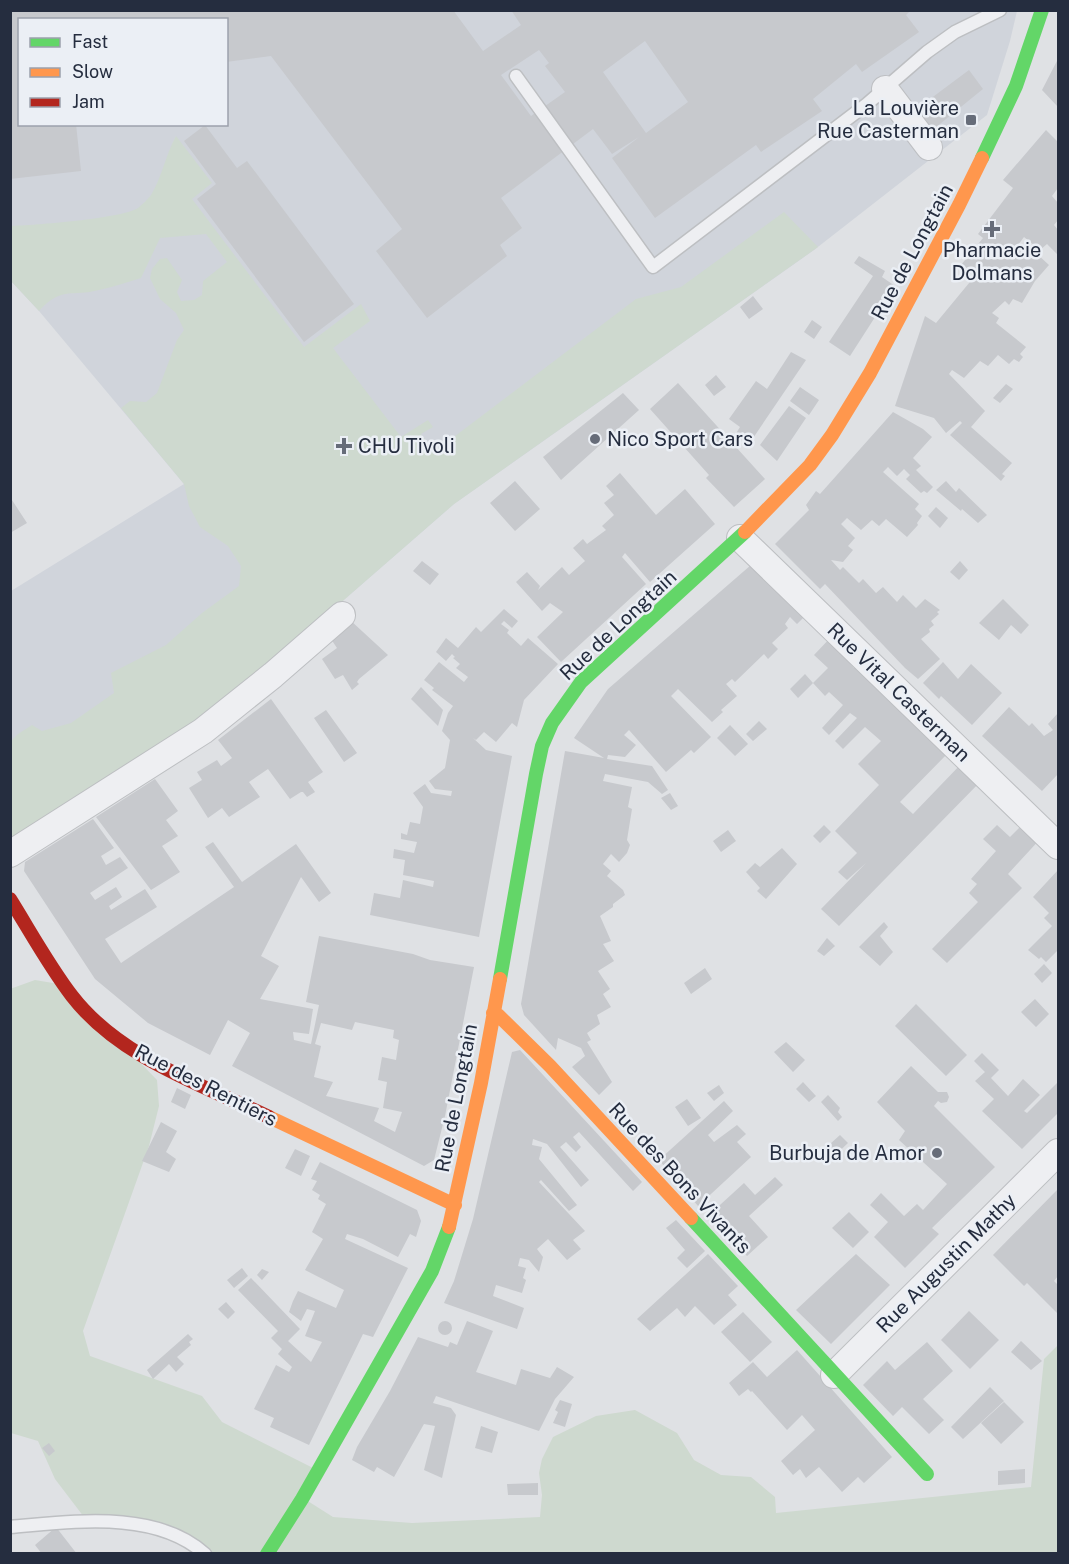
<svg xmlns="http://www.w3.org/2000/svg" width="1069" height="1564" viewBox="0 0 1069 1564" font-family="'Public Sans',sans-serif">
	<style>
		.built { fill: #d0d4db; fill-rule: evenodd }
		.green { fill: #ced9cf }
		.building { fill: #c7c9cd; fill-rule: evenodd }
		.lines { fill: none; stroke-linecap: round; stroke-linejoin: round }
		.lane-casing { stroke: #bdbfc2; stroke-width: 15 }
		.street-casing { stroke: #bdbfc2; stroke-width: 28 }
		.lane { stroke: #eeeff2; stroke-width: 12 }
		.street { stroke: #eeeff2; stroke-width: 26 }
		.fast { stroke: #63d668; stroke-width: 14 }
		.slow { stroke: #ff974d; stroke-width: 14 }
		.jam { stroke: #b3261e; stroke-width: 14 }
		.poi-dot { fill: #666c79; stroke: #ebeff5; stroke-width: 2 }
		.labels { text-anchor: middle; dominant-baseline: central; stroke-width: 5; stroke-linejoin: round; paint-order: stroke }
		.poi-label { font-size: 20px; fill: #252d3f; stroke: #ebeff5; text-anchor: end }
		.street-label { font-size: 20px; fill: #252d3f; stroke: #ebeff5 }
	</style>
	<rect width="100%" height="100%" fill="#dfe1e4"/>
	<!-- built -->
	<path class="built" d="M10,11H1017L1010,41L987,115L814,250L454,504L229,700L10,844L11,591L184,484L39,311L11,281ZM20,20H226V124H20Z"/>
	<!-- green -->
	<path class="green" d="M176,136L212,183L192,199L304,347L361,304L370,321L333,348L401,437L428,420L433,427L421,434L434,452L636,299L681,287L784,212L818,247L454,504L229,700L10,844L11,741L18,734L32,725L42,731L71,723L114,693L111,673L166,645L202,613L239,586L241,566L228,546L200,527L189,506L184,484L121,408L130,401L146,402L157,393L177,340L184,330L176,313L160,299L150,278L152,269L160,259L167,258L182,280L177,292L181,301L194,300L202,295L203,281L227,262L206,234L160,238L141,278C127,282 113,287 99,290C72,297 61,286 39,311L11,281L10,226C35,225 120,219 138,208C142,205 148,199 151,195C162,177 166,154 176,136Z
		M35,980L65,985L157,1080L159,1106L149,1146L83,1331L90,1356L202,1396L222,1422L317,1470L303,1498L333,1517L412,1523L540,1517L542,1495L539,1473L542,1459L553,1437L596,1416L635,1410L677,1433L694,1460L721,1475L751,1477L775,1497L776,1513L1031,1487L1044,1359L1058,1345V1553L205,1554L172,1534L87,1521L55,1479L38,1441L11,1433L10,989Z"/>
	<!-- building -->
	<path class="building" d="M10,10H453L483,51L521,25L511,10H817L818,12L911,10L906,15L919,32L862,72L856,64L813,99L822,111L761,152L756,145L655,218L612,158L639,137L612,154L593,129L501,198L522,228L500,245L507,256L427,318L376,251L402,229L271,56L226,62V20H20V124H76L81,171L10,179ZM645,41L688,102L646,133L603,72ZM539,50L549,63L545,66L565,92L531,116L501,75Z
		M1058,59V107L1042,90Z
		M969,70L983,89L930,132L914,111Z
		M205,125L237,168L247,161L354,304L304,342L197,199L216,184L184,141Z
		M1046,130L1058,142V188L1052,196L1058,203V220L1054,225L1058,230V255L1047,244L1040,250L1024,237L1018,245L1035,257L1037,254L1049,265L1035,281L1022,303L1013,299L1009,305L1005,301L992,313L999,318L996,323L1026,347L1020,354L1023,357L1019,362L1014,359L1009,364L998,355L988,366L980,361L964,378L952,370L949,374L985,411L971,427L1012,463L1002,474L1005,476L1001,481L950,435L962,423L960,421L946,433L934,418L895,406L925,316L936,323L974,277L961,265L983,238L978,234L1013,188L1003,180Z
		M859,256L885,271L882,277L895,286L850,356L829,342L873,276L854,263Z
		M753,296L763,309L749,319L740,307Z
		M812,320L822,327L814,339L804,332Z
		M791,352L806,360L749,444L735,435L740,427L729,419L756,381L767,389Z
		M716,375L726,387L714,396L705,385Z
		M678,383L765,479L734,507L706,478L709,475L650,409Z
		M1006,384L1013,389L1000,403L993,398Z
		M800,387L819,400L809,415L790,401Z
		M623,393L639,410L561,480L543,457Z
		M789,406L806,418L777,461L760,445Z
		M893,412L923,429L932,437L913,458L921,466L916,470L933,487L927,493L924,491L921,493L906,479L910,475L904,469L897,476L888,467L883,472L919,504L915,509L922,516L917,523L918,525L907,537L886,519L879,526L872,520L861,530L847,518L841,524L855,538L848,546L853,550L843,562L831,560L840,570L843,567L859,583L863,579L876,593L883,587L897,602L903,595L916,608L925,599L940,610L937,612L939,614L931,621L934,625L929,629L930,632L921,639L940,659L918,679L905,668L825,584L820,589L775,544L809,510L806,505L816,491L820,494Z
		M620,473L656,515L685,489L715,524L650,582L625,553L622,557L646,584L561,662L537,637L563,612L550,603L542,611L516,582L527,572L540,586L538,590L562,567L569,575L585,561L573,548L583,539L587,544L606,530L602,526L614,515L604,503L614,495L606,486Z
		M515,481L540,509L515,531L490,503Z
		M946,481L956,492L959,488L987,515L978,523L962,509L961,511L936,490Z
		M10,497L27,523L10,533Z
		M936,507L948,518L940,528L928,516Z
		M422,561L439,574L430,585L413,571Z
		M960,561L968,570L959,580L950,572Z
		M751,565L808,613L797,624L790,617L785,624L788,628L772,643L778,649L768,659L764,654L735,682L732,679L726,684L737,696L721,710L723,712L712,722L678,689L671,696L711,737L694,753L691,750L666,772L629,730L624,735L636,745L625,757L608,755L607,759L652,766L668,790L662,794L648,782L605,774L603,781L632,787L628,807L632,809L627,840L630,845L627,853L619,862L611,854L603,864L611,871L607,876L623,890L625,895L613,904V907L600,916L611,941L603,944L614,961L598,971L610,989L603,994L611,1007L597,1015L600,1024L587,1033L591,1040L587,1042L612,1082L599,1095L572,1067L585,1056L581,1048L558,1038L556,1050L524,1015L521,1004L565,751L604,758L574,738L608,689Z
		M1003,599L1029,625L1021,634L1011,625L999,640L979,623Z
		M504,609L518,621L512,628L504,621L501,624L509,630L507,633L521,646L528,638L558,664L524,700L517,727L512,723L496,742L484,732L476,740L473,738L486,750L512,756L479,937L370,915L374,893L400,898L403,880L433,887L434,881L403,875L405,860L393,858L394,849L414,853L417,842L401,839V833L407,835L410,822L420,824L423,807L413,793L425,784L431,793L451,796L452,791L435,789L429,781L445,768L450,740L442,731L448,713L453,706L432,690L434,688L424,680L439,662L464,682L468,677L456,668L460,664L453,658L455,657L452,654L446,661L436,652L446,638L458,648L476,627L481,632Z
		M350,620L388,655L359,679L357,682L359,684L352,690L343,675L335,679L322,659L337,648L329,636Z
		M833,635L842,654L854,668L860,662L949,752L900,802L913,814L963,762L983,779L839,926L821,909L866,863L847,880L838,872L857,853L835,831L879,785L858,764L881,741L865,727L843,749L835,741L857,718L850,713L829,735L822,728L843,705L829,692L825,696L813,683L828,668L814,655Z
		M943,662L958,679L971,664L1002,693L972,725L941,696L939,699L923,683Z
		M805,674L813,683L798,698L790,689Z
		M421,687L443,710L438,726L411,699Z
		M271,699L323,772L308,782L315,792L307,797L303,792H301L290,799L268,769L249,782L260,797L229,817L222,808L208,818L189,788L202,780L197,772L217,760L221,766L232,758L218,740Z
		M1009,707L1029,726L1032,723L1044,736L1053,730L1048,724L1058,713V774L1042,791L982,736Z
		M326,710L357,753L344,762L314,718Z
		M759,721L767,729L753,741L746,734Z
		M730,725L748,744L735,756L717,738Z
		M155,779L178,811L166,820L178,836L162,846L180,872L151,890L96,817Z
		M670,793L678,806L671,810L661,798Z
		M93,819L114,848L101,856L106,865L120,857L128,868L90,893L95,900L116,887L122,897L109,906L111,910L145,889L157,907L105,939L121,963L234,887L205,847L213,842L242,882L296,844L331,893L319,902L301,877L261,956L279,966L260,999L313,1009L309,1034L293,1032L294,1040L311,1044L319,1005L306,1002L319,936L413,954L430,960L474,967L445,1116L434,1160L424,1166L232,1066L250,1033L228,1020L210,1055L148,1023L95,979L24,871L25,862ZM355,1022L394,1030L393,1038L399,1040L396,1060L382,1057L378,1080L387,1082L383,1108L402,1112L395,1132L374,1121L379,1108L326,1096L333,1082L314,1077L321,1046L315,1044L321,1023L352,1030Z
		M1025,822L1042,837L1008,874L1022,888L947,963L932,949L978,902L969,893L977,884L971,879L996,851L983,839L997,825L1010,837Z
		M824,825L831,832L820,843L813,836Z
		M728,830L736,841L721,852L713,841Z
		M782,848L797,864L766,899L757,891L760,888L746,872L755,863L760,867Z
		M1058,870V950L1046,962L1041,957L1039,959L1028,950L1052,926L1044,918L1049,913L1033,897Z
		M884,922L888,927L880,936L893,952L880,966L859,947Z
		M827,938L835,946L824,956L817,951Z
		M1044,964L1052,973L1042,983L1034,974Z
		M705,968L712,979L691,994L684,983Z
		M1035,999L1049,1014L1036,1027L1021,1012Z
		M916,1004L967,1055L946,1076L895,1026Z
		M786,1042L805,1060L793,1072L774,1052Z
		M520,1050L642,1182L633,1191L579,1132L573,1137L581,1147L576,1152L566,1142L560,1147L589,1180L581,1187L547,1144L533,1139L532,1145L542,1147L539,1159L577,1205L569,1211L541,1180L539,1182L585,1231L573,1240L581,1249L567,1260L548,1239L537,1249L543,1257L539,1272L529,1260L520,1258L518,1266L526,1268L523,1278L526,1280L522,1293L496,1285L493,1296L524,1308L517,1329L444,1303L454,1281L473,1219L512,1052Z
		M982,1053L999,1070L991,1078L1008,1096L1023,1079L1040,1095L1024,1111L1027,1113L1058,1082V1113L1022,1149L982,1111L994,1099L975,1081L985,1072L974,1061Z
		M911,1066L938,1092H947L949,1097L947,1102L941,1103L938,1101L934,1106L995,1167L932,1228L939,1234L905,1268L874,1237L888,1222L870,1205L881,1193L904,1216L917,1204L923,1210L947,1184L899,1140L905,1131L877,1102Z
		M803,1082L816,1096L809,1102L796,1089Z
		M719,1085L724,1093L714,1101L707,1093Z
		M177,1088L191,1095L185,1109L171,1102Z
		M828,1095L840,1108L838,1112L842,1117L838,1121L821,1102Z
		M687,1099L701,1118L688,1126L675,1107Z
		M724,1101L733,1111L708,1135L714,1142L737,1125L746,1134L737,1142L751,1157L698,1206L659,1160Z
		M161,1122L177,1131L166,1152L176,1159L169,1172L142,1161Z
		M840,1135L848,1143L828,1162L820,1153Z
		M295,1149L310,1156L301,1176L285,1168Z
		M320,1162L417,1210L421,1221L416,1237L410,1234L398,1257L363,1239L347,1234L345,1239L408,1268L373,1337L363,1334L309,1445L270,1427L274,1418L254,1409L276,1365L289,1372L292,1367L278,1354L282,1349L271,1338L278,1331L238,1290L251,1278L300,1329L288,1341L311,1362L322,1342L305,1336L315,1311L307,1309L301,1321L289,1312L293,1301L298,1291L336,1308L344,1290L305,1270L323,1239L312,1232L326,1204L318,1199L320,1195L312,1190L317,1181L311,1179Z
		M775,1177L783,1185L749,1216L768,1237L747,1256L709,1215L744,1183L755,1195Z
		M1058,1189V1276L1054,1281L1058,1285V1314L1027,1283L1024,1286L993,1255Z
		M849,1212L869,1232L853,1248L832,1228Z
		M676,1220L705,1251L687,1268L677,1258L685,1250L666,1228Z
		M708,1254L738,1286L728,1295L737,1305L714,1325L695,1306L685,1317L677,1308L650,1331L637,1319Z
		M856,1254L890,1285L831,1344L796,1310Z
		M242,1268L248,1276L234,1288L227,1280Z
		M262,1269L269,1272L262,1280L257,1275Z
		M226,1302L235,1312L228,1319L218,1309Z
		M969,1311L999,1340L970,1369L941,1340Z
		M743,1312L772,1342L750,1362L721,1332Z
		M467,1321L493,1331L476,1372L516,1385L521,1369L550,1378L557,1367L574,1377L555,1399L539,1431L436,1396L433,1403L451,1408L456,1415L442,1478L424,1470L435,1426L424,1424L394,1477L377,1467L374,1472L352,1460L357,1447L390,1391L418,1337L448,1347L450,1342L457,1345Z
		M438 1328a7 7 0 1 1 14 0a7 7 0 1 1-14 0Z
		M188,1334L193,1339L189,1342L191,1345L177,1357L184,1364L176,1372L169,1364L153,1379L147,1370Z
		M1021,1341L1042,1361L1031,1370L1011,1352Z
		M927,1342L953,1371L923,1399L944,1420L929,1434L902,1407L893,1416L863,1385L887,1361L895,1370Z
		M797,1350L892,1457L864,1483L858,1477L842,1492L819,1467L806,1478L800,1469L793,1475L781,1461L815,1430L802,1415L787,1430L752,1391L751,1392L748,1389L739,1396L729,1383L753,1362L767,1377Z
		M990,1387L1004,1401L963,1439L951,1427Z
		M560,1400L572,1404L565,1427L553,1423L558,1412L555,1410Z
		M1004,1402L1024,1422L1001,1444L981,1423Z
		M481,1426L498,1432L492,1453L475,1448Z
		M49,1443L55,1451L49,1456L42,1448Z
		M1025,1469V1483L998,1485V1471Z
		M538,1483V1495H508L507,1484Z
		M56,1527L77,1554H42L35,1545Z"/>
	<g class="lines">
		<!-- lane casing -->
		<g class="lane-casing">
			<path id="lane" d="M516,76L653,267L867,104L927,52L955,32L1000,10
				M10,1527C72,1522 155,1509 205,1554"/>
		</g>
		<!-- street casing -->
		<g class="street-casing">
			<path id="street" d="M885,89L929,147
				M740,538L1058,846
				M10,854L203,731L273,675L342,615
				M834,1375L1058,1152"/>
		</g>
		<!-- lane -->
		<use href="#lane" class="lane"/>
		<!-- street -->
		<use href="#street" class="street"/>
		<!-- fast -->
		<path class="fast" d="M982,158L1016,86L1042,10
			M500,979L536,774L542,746L552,723L581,682L745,532
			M691,1218L927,1474
			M267,1554L302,1499L432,1271L449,1227"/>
		<!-- slow -->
		<path class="slow" d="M745,532L810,465L832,435L870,373L959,205L982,158
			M493,1013L498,1015L550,1066L691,1218
			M269,1117L455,1205
			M449,1227L481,1083L500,979"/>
		<!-- jam -->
		<path class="jam" d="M10,899C30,931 49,966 72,996C120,1058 201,1084 269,1117"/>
	</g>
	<!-- markers -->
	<g class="poi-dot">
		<rect x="965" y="114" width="12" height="12" rx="3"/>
		<path d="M989 220h6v6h6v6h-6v6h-6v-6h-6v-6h6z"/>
		<circle cx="595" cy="439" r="6"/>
		<path d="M341 437h6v6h6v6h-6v6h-6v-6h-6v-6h6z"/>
		<circle cx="937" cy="1153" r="6"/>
	</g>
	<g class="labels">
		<!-- poi labels -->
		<g class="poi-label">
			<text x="959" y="108">La Louvière<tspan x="959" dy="23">Rue Casterman</tspan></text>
			<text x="992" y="250" text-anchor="middle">Pharmacie<tspan x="992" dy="23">Dolmans</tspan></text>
			<text x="607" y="439" text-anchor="start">Nico Sport Cars</text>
			<text x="358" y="446" text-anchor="start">CHU Tivoli</text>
			<text x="925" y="1153">Burbuja de Amor</text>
		</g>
		<!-- street labels -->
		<g class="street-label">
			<text transform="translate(912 252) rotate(-62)">Rue de Longtain</text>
			<text transform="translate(618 625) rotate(-43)">Rue de Longtain</text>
			<text transform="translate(899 692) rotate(44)">Rue Vital Casterman</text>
			<text transform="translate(206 1085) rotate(27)">Rue des Rentiers</text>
			<text transform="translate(456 1098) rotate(-79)">Rue de Longtain</text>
			<text transform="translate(680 1178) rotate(47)">Rue des Bons Vivants</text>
			<text transform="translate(946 1263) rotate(-45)">Rue Augustin Mathy</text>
		</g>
	</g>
	<!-- border -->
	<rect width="1069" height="1564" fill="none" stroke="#252d3f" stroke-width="24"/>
	<!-- legend -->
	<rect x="18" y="18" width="210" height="108" fill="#ebeff5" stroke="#9ca1ac" stroke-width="1.5"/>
	<rect x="30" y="38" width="30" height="9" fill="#63d668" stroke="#9ca1ac" stroke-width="1.5"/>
	<text x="72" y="48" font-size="18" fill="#252d3f">Fast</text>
	<rect x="30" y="68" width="30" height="9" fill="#ff974d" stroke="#9ca1ac" stroke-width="1.5"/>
	<text x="72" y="78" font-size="18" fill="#252d3f">Slow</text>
	<rect x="30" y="98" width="30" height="9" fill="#b3261e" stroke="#9ca1ac" stroke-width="1.5"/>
	<text x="72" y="108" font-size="18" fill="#252d3f">Jam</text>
</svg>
